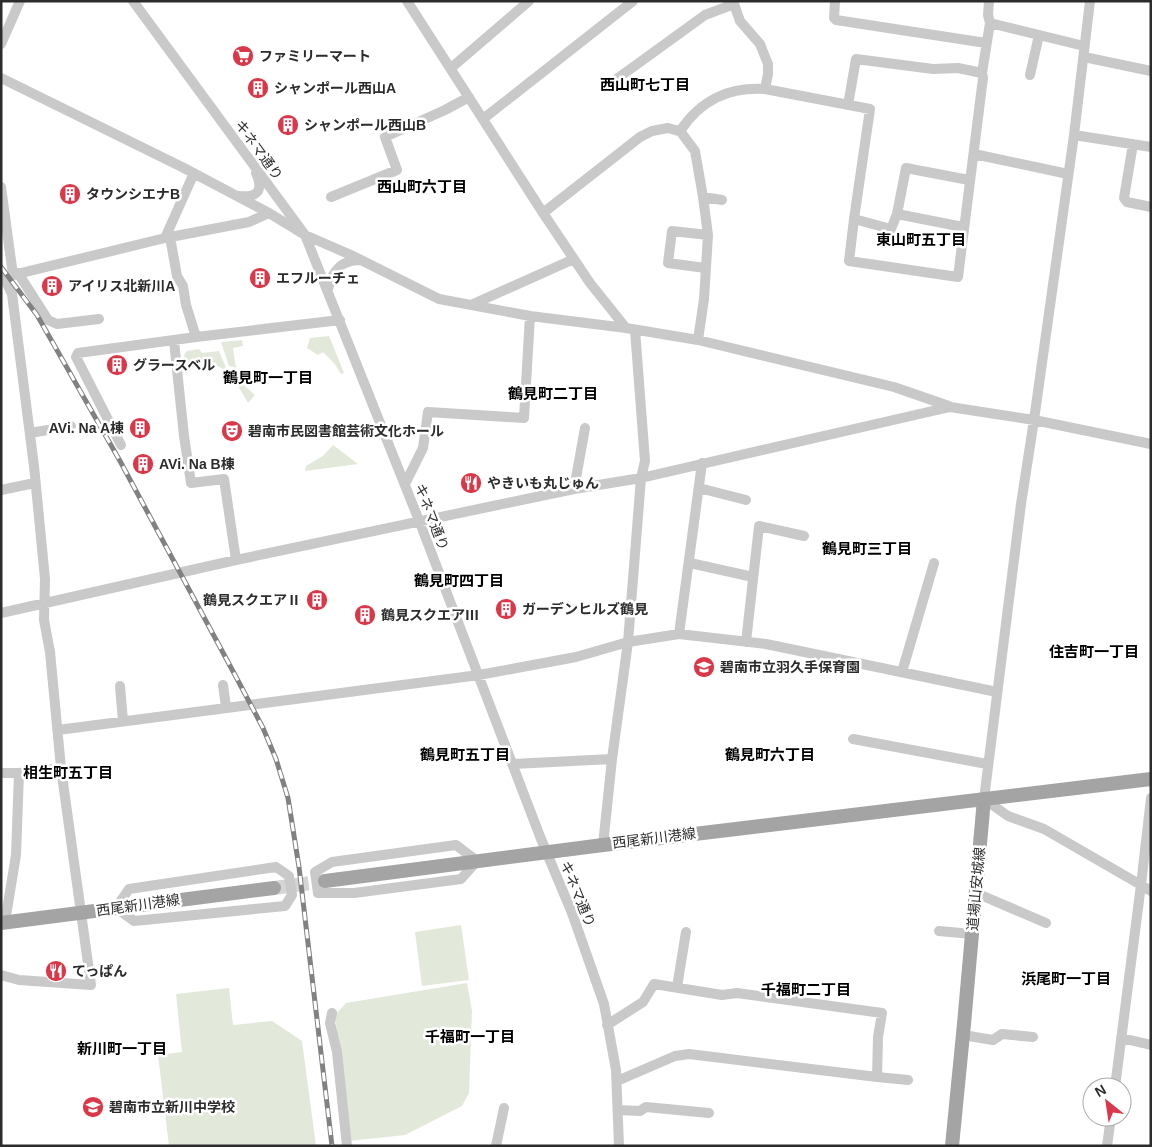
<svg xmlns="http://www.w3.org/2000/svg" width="1152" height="1147" viewBox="0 0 1152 1147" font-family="Helvetica,'Noto Sans JP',sans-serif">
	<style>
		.green { fill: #e2e9da }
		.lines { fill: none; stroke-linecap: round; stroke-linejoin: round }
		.major-tunnel { stroke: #d5d5d5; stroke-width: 14; stroke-dasharray: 14 7; stroke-linecap: butt }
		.minor { stroke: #c9c9c9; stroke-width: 10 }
		.major { stroke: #a4a4a4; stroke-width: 14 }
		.rail-casing { stroke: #818181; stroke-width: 5 }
		.rail { stroke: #fff; stroke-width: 3; stroke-dasharray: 9; stroke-linecap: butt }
		.labels { text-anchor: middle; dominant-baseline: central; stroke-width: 5; stroke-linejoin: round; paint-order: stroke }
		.poi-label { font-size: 14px; font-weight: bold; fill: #2c2c2c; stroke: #fff; text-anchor: start }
		.street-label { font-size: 14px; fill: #2c2c2c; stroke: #fff }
		.neighbourhood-label { font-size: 15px; font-weight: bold; fill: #000; stroke: #fff }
	</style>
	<rect width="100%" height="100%" fill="#fff"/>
	<!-- green -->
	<path class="green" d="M329,336L344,373L341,374L334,363L323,352L318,355L307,348L310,338Z
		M242,340L243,346L233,348L236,368L229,366L221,342Z
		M199,349L202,353L219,351L226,368L223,369L213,364L198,361V365L186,366L184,355L187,351Z
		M228,371L255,395L248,403L234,379L227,372Z
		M333,445L358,464L305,471L306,466L323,456Z
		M461,925L469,980L422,986L415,932Z
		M467,983L472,1011L469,1093L462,1106L405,1135L349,1141L335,1015L346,1003Z
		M229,988L233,1025L272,1021L302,1041L316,1146H169L158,1055L182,1052L176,994Z"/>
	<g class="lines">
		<!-- major-tunnel -->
		<path class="major-tunnel" d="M274,888L325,881"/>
		<!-- minor -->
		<path class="minor" d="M133,1L305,235L420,523L541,839L572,913L604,1004L616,1070L619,1146
			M407,1L543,213L590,283L626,328
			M835,1L834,18L836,20L986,43
			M1090,1L1074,135L1034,420L1021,504L984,799L1008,816L1044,829L1141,885L1151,891
			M990,23L1084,46
			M1,44L20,1
			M1084,57L1151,71
			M451,68L529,1
			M1030,75L1039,35
			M1,78L182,167L269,213L305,235L351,255L439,299L530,316L626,328L698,340L894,387L949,406
			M607,86L705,15L734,4
			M765,89L870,109L854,219L891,229L897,214L906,168L969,180
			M848,105L856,59L933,69L958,68L982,73
			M483,119L633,1
			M680,131C701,100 728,87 765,89L768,74V64L760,44L740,21L733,1
			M1074,135L1151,147
			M1133,144L1124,198L1127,202L1151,207
			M974,154L1068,174
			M1,187L13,275
			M239,196C257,198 264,191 256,173
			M331,197L397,170L385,137L445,110L469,97
			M703,197L722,200
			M543,213L640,137L652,131L668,128L675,130L680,131L695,151L703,197L708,235L704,299L698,340
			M897,214L963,227
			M854,219L849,261L958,277L983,78L982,73L990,23L988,15L989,1
			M165,238L194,173
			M705,268L668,263L672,231L708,235
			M18,273L48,320L57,324L99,319
			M1,278L165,238L249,222L269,213
			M328,289C332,272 340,260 360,260
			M471,305L574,259
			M196,337L340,320
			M174,341L184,436L191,483L224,479L236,560
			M30,433L71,426
			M121,445L76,357L78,353L196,337L186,305L183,286L177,276L170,237
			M405,484L423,448L428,412L524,418L530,316
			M699,488L746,500
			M574,489L585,428
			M1,490L35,483
			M690,563L753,577
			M1,613L236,560L574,489L641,478L950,407L1034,420L1151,444
			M679,634L702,463
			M746,642L759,526L804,536
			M902,672L934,563
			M223,685L226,707
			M120,686L123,721
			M58,730L479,675L576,657L628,642L679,634L766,644L997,692
			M853,739L987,764
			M513,764L612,759
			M1,773H19L61,768
			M456,845L477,861L461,879L354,893H318L315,872L332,862Z
			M603,845L612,759L628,642L641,478L645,461L635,330
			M276,867L289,876L292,895L285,906L134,921L116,908L129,889Z
			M976,893L1046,923
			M5,922L16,855L19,773
			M939,931L972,934
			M1,975L19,980L91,985L61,768L50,652L44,620L45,579L34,466L12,294L4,277
			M677,987L686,932
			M332,1013L330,1023L337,1052L347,1146
			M607,1025L643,1002L654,984L722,995L737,993L882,1013L878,1037L877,1077L689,1054L675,1056L617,1081
			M963,1035L993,1040L1002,1034L1033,1037
			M1121,1038L1151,1045
			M877,1077L908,1080
			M1115,1087L1141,885L1151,798
			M618,1110L640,1111L646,1107L709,1113
			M496,1146L504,1108
			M1107,1146L1111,1117"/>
		<!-- major -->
		<path class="major" d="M325,881L603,845L1151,779
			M1,923L274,888
			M952,1146L964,1024L984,799"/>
		<!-- rail casing -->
		<g class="rail-casing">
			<path id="rail" d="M1,267L37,315L120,461L235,675L263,728L276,759L288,798L299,867L332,1146"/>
		</g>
		<!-- rail -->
		<use href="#rail" class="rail"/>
	</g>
	<!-- icons -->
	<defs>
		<g id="supermarket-disc" transform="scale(1.125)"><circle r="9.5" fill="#da3749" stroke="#fff"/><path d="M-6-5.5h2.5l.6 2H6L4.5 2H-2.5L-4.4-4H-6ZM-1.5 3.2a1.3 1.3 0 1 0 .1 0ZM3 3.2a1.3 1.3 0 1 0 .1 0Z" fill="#fff"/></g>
		<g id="building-disc" transform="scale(1.125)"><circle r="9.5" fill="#da3749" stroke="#fff"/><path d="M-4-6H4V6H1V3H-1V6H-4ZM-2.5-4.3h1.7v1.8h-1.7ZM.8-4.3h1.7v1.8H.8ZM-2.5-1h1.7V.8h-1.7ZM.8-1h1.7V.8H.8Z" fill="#fff"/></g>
		<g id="theatre-disc" transform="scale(1.125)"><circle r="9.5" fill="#da3749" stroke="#fff"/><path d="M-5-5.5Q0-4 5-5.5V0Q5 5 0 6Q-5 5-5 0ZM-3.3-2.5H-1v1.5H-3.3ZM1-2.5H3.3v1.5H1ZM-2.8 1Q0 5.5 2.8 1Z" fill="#fff"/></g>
		<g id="restaurant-disc" transform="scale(1.125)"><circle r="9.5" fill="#da3749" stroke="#fff"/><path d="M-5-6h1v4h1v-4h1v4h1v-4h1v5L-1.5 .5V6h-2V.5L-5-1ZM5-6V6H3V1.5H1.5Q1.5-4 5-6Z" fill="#fff"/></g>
		<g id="school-disc" transform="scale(1.125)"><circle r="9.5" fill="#da3749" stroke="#fff"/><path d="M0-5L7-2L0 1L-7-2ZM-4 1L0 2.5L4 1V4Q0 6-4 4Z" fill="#fff"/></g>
	</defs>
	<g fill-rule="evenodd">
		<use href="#supermarket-disc" x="243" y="56"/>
		<use href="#building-disc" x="258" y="88"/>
		<use href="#building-disc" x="288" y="125"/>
		<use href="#building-disc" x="70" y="194"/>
		<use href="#building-disc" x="260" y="278"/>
		<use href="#building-disc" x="52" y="286"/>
		<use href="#building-disc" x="117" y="365"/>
		<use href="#building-disc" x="140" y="428"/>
		<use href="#theatre-disc" x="232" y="431"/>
		<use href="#building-disc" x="143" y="464"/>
		<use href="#restaurant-disc" x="471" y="483"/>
		<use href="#building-disc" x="317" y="600"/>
		<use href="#building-disc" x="506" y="609"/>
		<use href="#building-disc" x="365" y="615"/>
		<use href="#school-disc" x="704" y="667"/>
		<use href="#restaurant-disc" x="56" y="971"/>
		<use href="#school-disc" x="93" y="1107"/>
	</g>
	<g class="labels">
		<!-- poi labels -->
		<g class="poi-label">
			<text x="259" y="56">ファミリーマート</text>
			<text x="274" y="88">シャンポール西山A</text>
			<text x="304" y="125">シャンポール西山B</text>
			<text x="86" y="194">タウンシエナB</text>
			<text x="276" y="278">エフルーチェ</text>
			<text x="68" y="286">アイリス北新川A</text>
			<text x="133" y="365">グラースベル</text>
			<text x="124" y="428" text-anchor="end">AVi. Na A棟</text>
			<text x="248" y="431">碧南市民図書館芸術文化ホール</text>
			<text x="159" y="464">AVi. Na B棟</text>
			<text x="487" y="483">やきいも丸じゅん</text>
			<text x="301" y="600" text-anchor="end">鶴見スクエアⅡ</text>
			<text x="522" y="609">ガーデンヒルズ鶴見</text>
			<text x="381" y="615">鶴見スクエアⅢ</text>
			<text x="720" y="667">碧南市立羽久手保育園</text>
			<text x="72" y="971">てっぱん</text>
			<text x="109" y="1107">碧南市立新川中学校</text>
		</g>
		<!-- street labels -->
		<g class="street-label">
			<text transform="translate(259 150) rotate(54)">キネマ通り</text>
			<text transform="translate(432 517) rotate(69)">キネマ通り</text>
			<text transform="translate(654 838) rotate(-7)">西尾新川港線</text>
			<text transform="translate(976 889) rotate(-85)">道場山安城線</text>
			<text transform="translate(578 894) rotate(68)">キネマ通り</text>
			<text transform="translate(138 905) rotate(-8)">西尾新川港線</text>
		</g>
		<!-- neighbourhood labels -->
		<g class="neighbourhood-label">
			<text x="645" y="84">西山町七丁目</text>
			<text x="422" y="186">西山町六丁目</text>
			<text x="921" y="239">東山町五丁目</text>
			<text x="268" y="377">鶴見町一丁目</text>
			<text x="553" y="393">鶴見町二丁目</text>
			<text x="867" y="548">鶴見町三丁目</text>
			<text x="459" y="580">鶴見町四丁目</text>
			<text x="1094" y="651">住吉町一丁目</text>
			<text x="465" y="754">鶴見町五丁目</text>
			<text x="770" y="754">鶴見町六丁目</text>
			<text x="68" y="772">相生町五丁目</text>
			<text x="1066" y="978">浜尾町一丁目</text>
			<text x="806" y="989">千福町二丁目</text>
			<text x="470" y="1036">千福町一丁目</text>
			<text x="122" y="1048">新川町一丁目</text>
		</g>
	</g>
	<!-- border -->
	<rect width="1152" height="1147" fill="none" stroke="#2c2c2c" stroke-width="5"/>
	<!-- north arrow -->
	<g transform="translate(1107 1102) rotate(330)"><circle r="24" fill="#ffffff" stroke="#ababab"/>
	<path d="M0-4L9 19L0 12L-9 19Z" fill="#da3749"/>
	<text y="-8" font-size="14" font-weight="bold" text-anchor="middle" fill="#2c2c2c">N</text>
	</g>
</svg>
